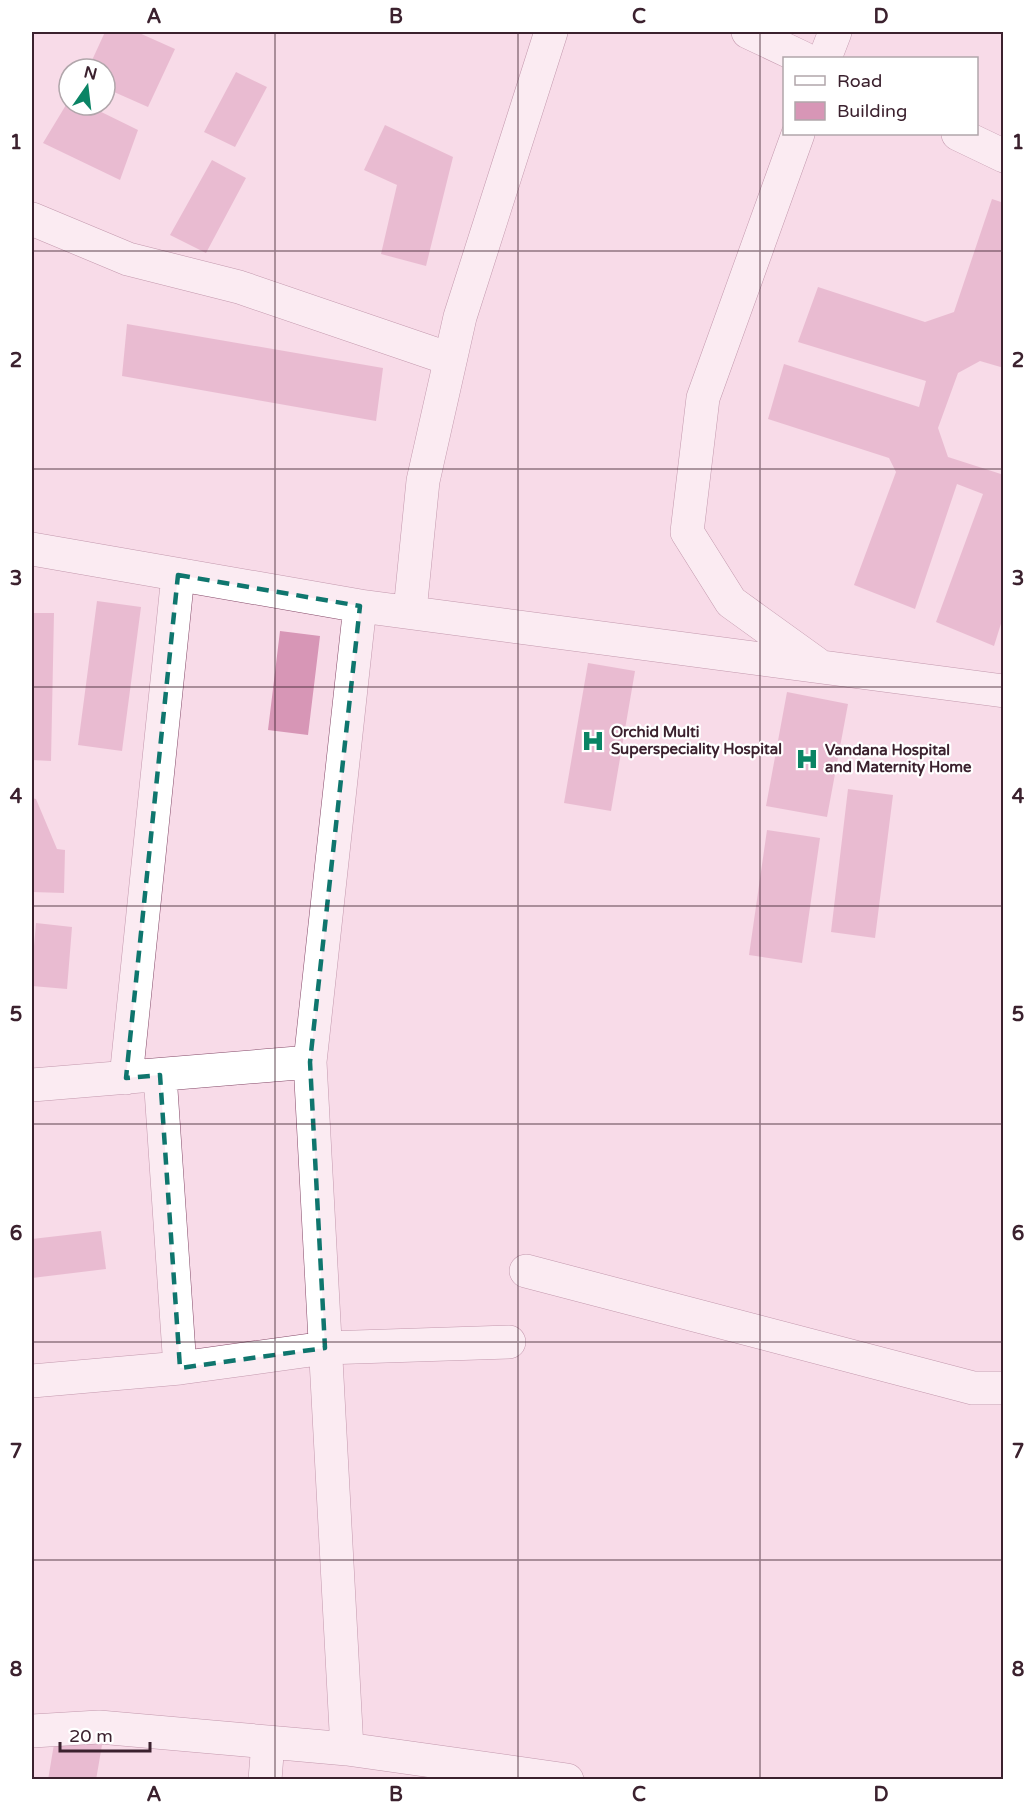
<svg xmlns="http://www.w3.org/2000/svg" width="1035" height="1811" viewBox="0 0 1035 1811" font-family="'Varela Round',sans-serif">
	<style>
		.building { fill: #d796b6 }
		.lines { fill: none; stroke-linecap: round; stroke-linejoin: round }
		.minor-casing { stroke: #844968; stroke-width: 34 }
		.minor { stroke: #fff; stroke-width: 33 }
		.marked { fill: none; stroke: #0f766e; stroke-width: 4.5; stroke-dasharray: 12 8; stroke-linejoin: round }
		.grid { fill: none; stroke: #3b212e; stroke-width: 1.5; stroke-opacity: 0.55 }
		.labels { text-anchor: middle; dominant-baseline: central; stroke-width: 4.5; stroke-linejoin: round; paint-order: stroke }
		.poi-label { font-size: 15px; font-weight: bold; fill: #3b212e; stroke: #fff; text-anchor: start }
		.neatline { fill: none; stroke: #3b212e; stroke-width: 2 }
		.grid-label { font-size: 20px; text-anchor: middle; font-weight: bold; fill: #3b212e }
	</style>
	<rect width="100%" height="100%" fill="#f8dbe8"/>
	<!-- building -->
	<path class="building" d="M105,32H137L175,49L148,107L105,88V69H88Z
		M236,72L267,87L235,147L204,132Z
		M69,100V105H87L138,130L120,180L43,143Z
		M385,125L453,157L426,266L381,254L397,185L364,170Z
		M212,160L246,178L206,253L170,235Z
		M992,199L1004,203V368L980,361L958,373L938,428L948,457L1004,475V614L994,646L936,622L983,494L957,484L915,609L854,585L896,472L889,458L768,419L784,364L919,407L926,381L798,342L818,287L925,322L954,312Z
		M127,324L383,368L376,421L122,376Z
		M97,601L141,607L122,751L78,745Z
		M32,613H54L51,761L32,760Z
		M280,631L320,636L308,735L268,730Z
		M588,663L635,671L611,811L564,803Z
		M787,692L848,704L827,817L766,806Z
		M848,789L893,795L875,938L831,932Z
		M32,798L36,799L57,849L65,850L64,893L32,892Z
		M767,830L820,838L802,963L749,955Z
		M36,923L72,927L67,989L32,986V946H34Z
		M101,1231L106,1269L32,1278V1239Z
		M55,1738L102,1745L96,1780H48Z"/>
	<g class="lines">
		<!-- minor casing -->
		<g class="minor-casing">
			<path id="minor" d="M748,32L803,58
				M825,58L835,32
				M798,134L703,398L687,532L731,602L817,664
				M958,134L1004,156
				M32,219L128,259L239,287L450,359
				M32,549L360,606L1004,691
				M410,611L423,481L460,317L551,32
				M160,1075L180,1368
				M126,1078L178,575
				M32,1085L310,1062
				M526,1271L973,1388H1004
				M32,1381L180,1368L325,1348L509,1342
				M32,1731L99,1727L347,1749L567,1780
				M347,1749L310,1062L360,606
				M265,1780L268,1742"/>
		</g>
		<!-- minor -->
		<use href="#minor" class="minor"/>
	</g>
	<!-- marked area -->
	<path d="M0 0H1035V1811H0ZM178,575L360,606L310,1062L325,1348L180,1368L160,1075L126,1078Z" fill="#f8dbe8" fill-opacity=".55" fill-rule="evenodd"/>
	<path class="marked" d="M178,575L360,606L310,1062L325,1348L180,1368L160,1075L126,1078Z"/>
	<!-- grid -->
	<path class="grid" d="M275,32V1780M518,32V1780M760,32V1780M32,251H1004M32,469H1004M32,687H1004M32,906H1004M32,1124H1004M32,1342H1004M32,1560H1004"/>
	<!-- icons -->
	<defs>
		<g id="hospital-bare" transform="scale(1.8)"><path d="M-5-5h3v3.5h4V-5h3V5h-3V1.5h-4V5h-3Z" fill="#0a8465" stroke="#fff" stroke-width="2.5" paint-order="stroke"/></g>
	</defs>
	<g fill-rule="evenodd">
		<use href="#hospital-bare" x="593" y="741"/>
		<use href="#hospital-bare" x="807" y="759"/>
	</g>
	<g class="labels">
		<!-- poi labels -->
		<g class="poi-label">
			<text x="611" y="732">Orchid Multi<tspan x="611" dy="17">Superspeciality Hospital</tspan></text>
			<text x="825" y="750">Vandana Hospital<tspan x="825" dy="17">and Maternity Home</tspan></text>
		</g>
	</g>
	<!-- border -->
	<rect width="1035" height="1811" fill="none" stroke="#ffffff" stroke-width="66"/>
	<!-- legend -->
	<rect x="783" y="57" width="195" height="78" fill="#ffffff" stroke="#b1a6ab" stroke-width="1.5"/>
	<rect x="795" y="76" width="30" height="9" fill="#ffffff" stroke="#b1a6ab" stroke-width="1.5"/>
	<text x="837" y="87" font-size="18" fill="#3b212e">Road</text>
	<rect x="795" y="102" width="30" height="18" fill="#d796b6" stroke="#b1a6ab" stroke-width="1.5"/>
	<text x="837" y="117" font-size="18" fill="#3b212e">Building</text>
	<!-- north arrow -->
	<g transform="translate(87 87) rotate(14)"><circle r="28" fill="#ffffff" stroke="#b1a6ab" stroke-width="1.5"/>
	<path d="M0-4.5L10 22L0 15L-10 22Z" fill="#0a8465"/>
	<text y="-9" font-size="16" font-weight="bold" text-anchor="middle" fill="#3b212e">N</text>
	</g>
	<!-- scale -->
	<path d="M60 1742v9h90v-9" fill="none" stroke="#3b212e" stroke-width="3"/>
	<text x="69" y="1742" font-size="18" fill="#3b212e" stroke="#ffffff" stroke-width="4.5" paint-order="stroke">20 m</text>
	<rect x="33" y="33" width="969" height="1745" class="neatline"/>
	<g class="grid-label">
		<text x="154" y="23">A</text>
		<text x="396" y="23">B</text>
		<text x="639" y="23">C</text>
		<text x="881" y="23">D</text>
		<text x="16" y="149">1</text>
		<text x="1018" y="149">1</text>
		<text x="16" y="367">2</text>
		<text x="1018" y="367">2</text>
		<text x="16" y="585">3</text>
		<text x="1018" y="585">3</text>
		<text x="16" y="803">4</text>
		<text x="1018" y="803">4</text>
		<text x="16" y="1021">5</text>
		<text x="1018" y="1021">5</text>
		<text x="16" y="1240">6</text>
		<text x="1018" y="1240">6</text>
		<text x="16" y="1458">7</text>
		<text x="1018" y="1458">7</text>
		<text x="16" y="1676">8</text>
		<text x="1018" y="1676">8</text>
		<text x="154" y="1801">A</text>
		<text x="396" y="1801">B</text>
		<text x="639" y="1801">C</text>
		<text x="881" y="1801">D</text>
	</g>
</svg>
